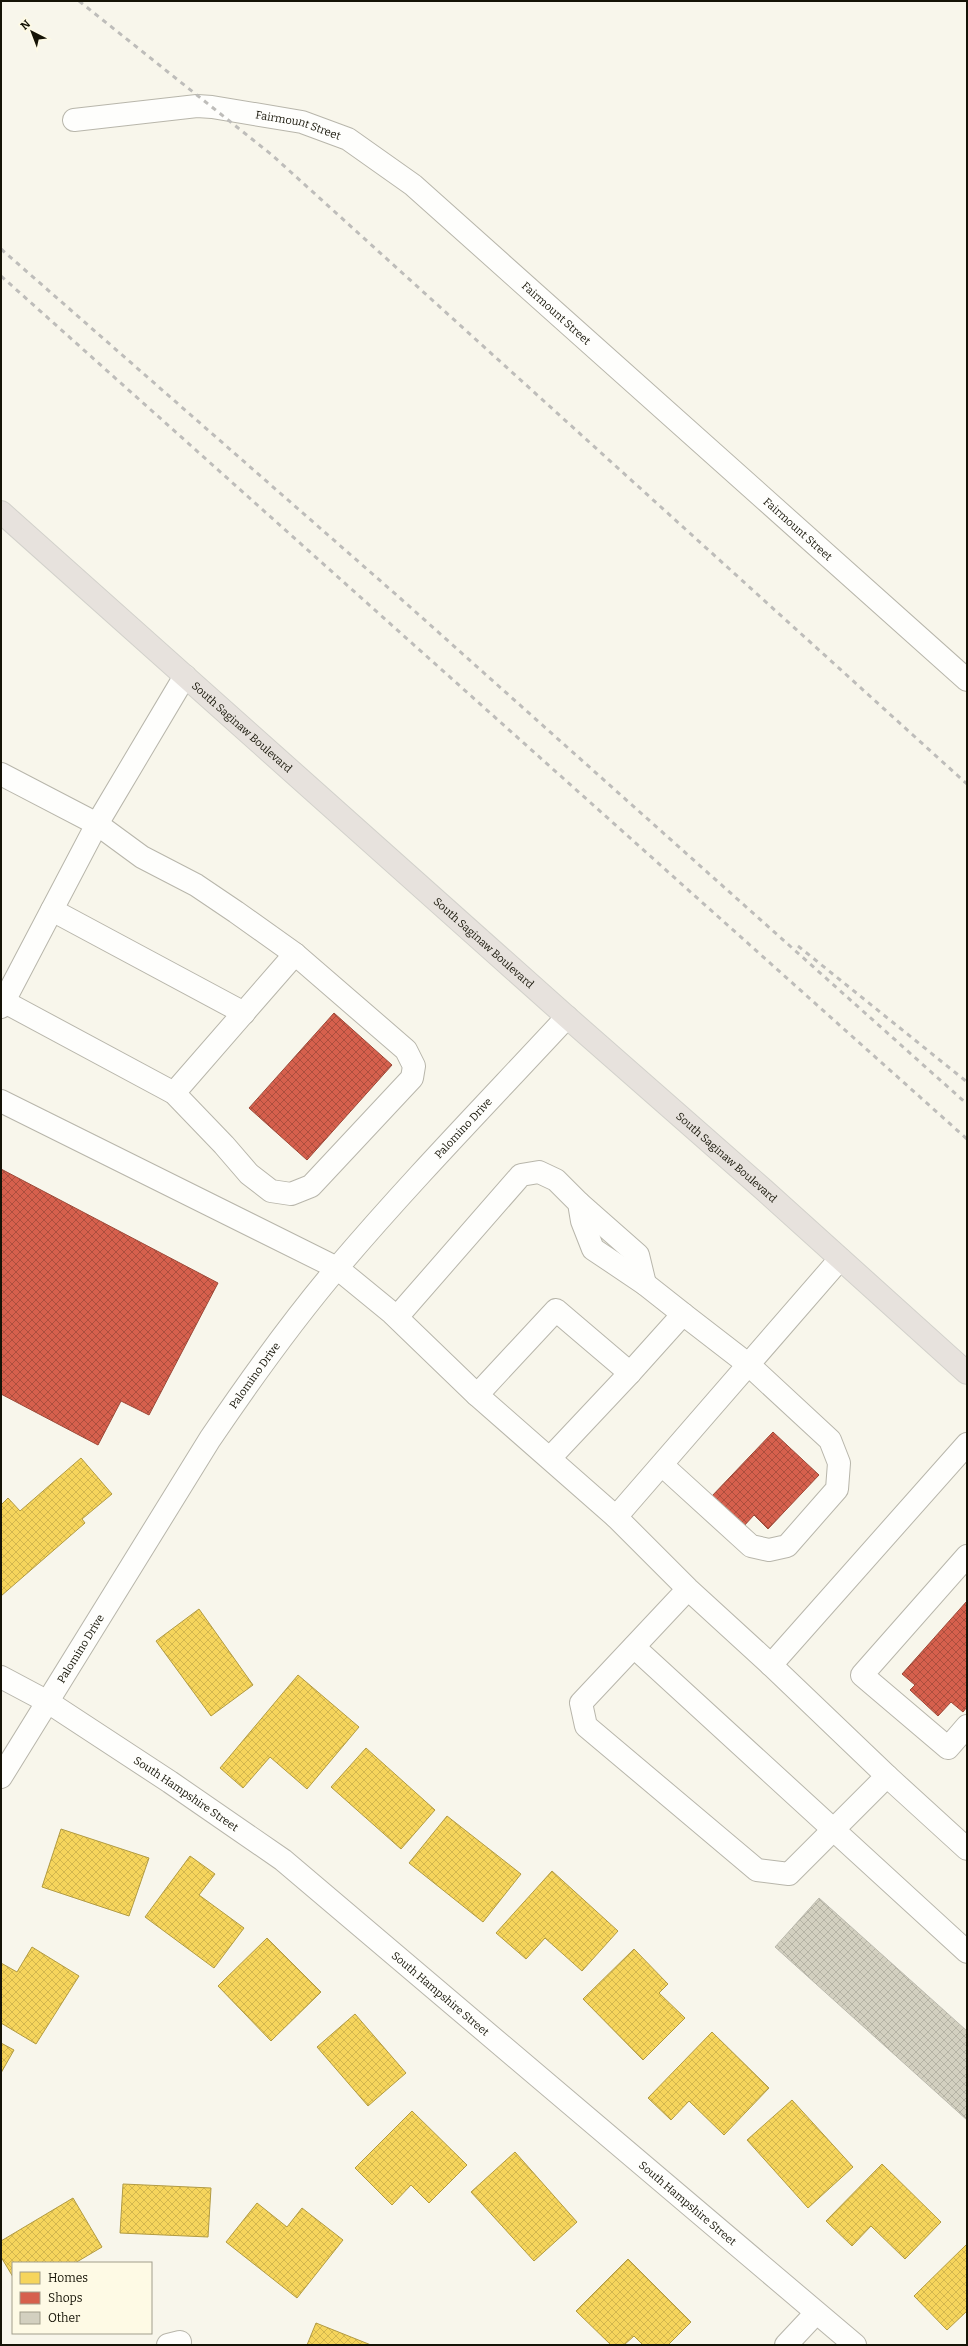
<svg xmlns="http://www.w3.org/2000/svg" width="968" height="2346" viewBox="0 0 968 2346" font-family="Bitter,serif">
	<style>
		.homes { fill: url(#homes-cross-hatch); stroke: #b29b42 }
		.shops { fill: url(#shops-cross-hatch); stroke: #9c4938 }
		.building { fill: url(#building-cross-hatch); stroke: #bcbaae }
		.lines { fill: none; stroke-linecap: round; stroke-linejoin: round }
		.minor-casing { stroke: #b8b6ab; stroke-width: 24 }
		.major-casing { stroke: #d2d1cb; stroke-width: 24 }
		.minor { stroke: #fefefc; stroke-width: 22 }
		.major { stroke: #e7e2dd; stroke-width: 22 }
		.rail { stroke: #bebdba; stroke-width: 3; stroke-dasharray: 5 5; stroke-linecap: butt }
		.labels { text-anchor: middle; dominant-baseline: central; stroke-width: 4; stroke-linejoin: round; paint-order: stroke }
		.street-label { font-size: 11px; fill: #151306; stroke: #fefae5 }
	</style>
	<defs>
		<pattern id="homes-cross-hatch" width="8" height="8" patternUnits="userSpaceOnUse"><rect width="8" height="8" fill="#f6d55c"/><path d="M0 0l8 8M0 8l8-8" fill="none" stroke="#d2b64e"/></pattern>
		<pattern id="shops-cross-hatch" width="8" height="8" patternUnits="userSpaceOnUse"><rect width="8" height="8" fill="#d6604d"/><path d="M0 0l8 8M0 8l8-8" fill="none" stroke="#ac4e3e"/></pattern>
		<pattern id="building-cross-hatch" width="8" height="8" patternUnits="userSpaceOnUse"><rect width="8" height="8" fill="#d3d0c0"/><path d="M0 0l8 8M0 8l8-8" fill="none" stroke="#b4b2a4"/></pattern>
	</defs>
	<rect width="100%" height="100%" fill="#f8f6eb"/>
	<!-- homes -->
	<path class="homes" d="M81,1458L112,1494L82,1519L85,1523L1,1596V1505L8,1498L20,1511Z
		M199,1609L253,1685L211,1716L156,1641Z
		M298,1675L359,1727L307,1789L270,1757L243,1788L220,1768Z
		M366,1748L435,1810L401,1849L331,1787Z
		M447,1816L521,1874L483,1922L409,1863Z
		M61,1829L149,1858L129,1916L42,1887Z
		M190,1856L215,1874L199,1895L244,1928L214,1968L145,1917Z
		M552,1871L618,1931L582,1971L545,1938L526,1959L496,1933Z
		M267,1938L321,1992L271,2041L218,1986Z
		M32,1947L79,1976L36,2044L1,2023V1963L17,1972Z
		M634,1949L668,1984L659,1993L685,2018L643,2060L583,1999Z
		M355,2014L406,2073L368,2106L317,2047Z
		M712,2032L769,2088L724,2135L689,2101L671,2120L648,2098Z
		M1,2043L14,2050L1,2073Z
		M792,2100L853,2167L808,2208L747,2140Z
		M412,2111L467,2165L429,2203L411,2185L392,2205L355,2168Z
		M515,2152L577,2222L534,2261L471,2192Z
		M882,2164L941,2222L905,2259L871,2226L852,2246L826,2221Z
		M123,2184L211,2188L208,2237L120,2233Z
		M73,2198L102,2247L75,2263H13V2277L1,2257V2241Z
		M257,2203L287,2227L302,2208L343,2240L297,2298L226,2242Z
		M967,2244V2311L947,2330L914,2296Z
		M628,2259L691,2322L668,2345H643L634,2336L624,2345H611L576,2311Z
		M316,2323L371,2345H307Z"/>
	<!-- shops -->
	<path class="shops" d="M334,1013L392,1065L307,1160L249,1108Z
		M1,1169L218,1283L149,1415L121,1401L98,1445L1,1394Z
		M773,1432L819,1475L768,1529L754,1515L743,1527L711,1497Z
		M967,1601V1707L963,1712L951,1702L938,1716L910,1690L915,1685L902,1674Z"/>
	<!-- building -->
	<path class="building" d="M819,1898L967,2031V2120L775,1947Z"/>
	<g class="lines">
		<!-- minor casing -->
		<g class="minor-casing">
			<g id="minor">
				<path id="s1" d="M74,120L197,106L212,107L302,122L348,139L413,185L967,680"/>
				<path d="M1,774L97,824L142,857L196,885L236,912L295,954L406,1050L414,1066L412,1078L311,1186L291,1194L271,1191L249,1174L224,1145L174,1093L1,1000"/>
				<path d="M52,910L244,1013"/>
				<path d="M1,1007L97,824L185,676"/>
				<path d="M174,1093L295,954"/>
				<path d="M1,1101L337,1268L392,1313L477,1395L616,1517L688,1589L771,1665L887,1776L789,1874L757,1870L586,1726L581,1703L688,1589"/>
				<path d="M579,1203L638,1255L645,1284"/>
				<path d="M397,1317L521,1175L539,1172L556,1180L579,1203L582,1221L593,1249L645,1284L683,1314"/>
				<path d="M630,1373L683,1314L749,1365L830,1440L839,1463L837,1489L787,1546L769,1550L751,1546L662,1465"/>
				<path d="M477,1395L556,1310L630,1373L550,1458"/>
				<path d="M616,1517L840,1259"/>
				<path d="M967,1556L862,1675L948,1748L967,1726"/>
				<path d="M634,1647L967,1952"/>
				<path d="M771,1665L967,1444"/>
				<path id="s2" d="M1,1677L48,1702L170,1782L283,1860L855,2345"/>
				<path d="M887,1776L967,1849"/>
				<path id="s3" d="M1,1777L210,1439C250,1380 292,1321 338,1267C411,1181 490,1100 567,1017"/>
				<path d="M168,2345L180,2342"/>
				<path d="M786,2345L816,2313"/>
			</g>
		</g>
		<!-- major casing -->
		<g class="major-casing">
			<g id="major">
				<path id="s4" d="M1,512L567,1017L763,1189L967,1373"/>
			</g>
		</g>
		<!-- minor -->
		<use href="#minor" class="minor"/>
		<!-- major -->
		<use href="#major" class="major"/>
		<!-- rail -->
		<path class="rail" d="M79,1L272,155L967,784
			M1,249L400,598L967,1104
			M1,276L967,1139
			M798,946L967,1082"/>
	</g>
	<g class="labels">
		<!-- street labels -->
		<g class="street-label">
			<text stroke="none"><textPath href="#s1" startOffset="227">Fairmount Street</textPath></text>
			<text stroke="none"><textPath href="#s1" startOffset="551">Fairmount Street</textPath></text>
			<text stroke="none"><textPath href="#s1" startOffset="875">Fairmount Street</textPath></text>
			<text stroke="none"><textPath href="#s4" startOffset="323">South Saginaw Boulevard</textPath></text>
			<text stroke="none"><textPath href="#s4" startOffset="647">South Saginaw Boulevard</textPath></text>
			<text stroke="none"><textPath href="#s3" startOffset="799">Palomino Drive</textPath></text>
			<text stroke="none"><textPath href="#s4" startOffset="971">South Saginaw Boulevard</textPath></text>
			<text stroke="none"><textPath href="#s3" startOffset="475">Palomino Drive</textPath></text>
			<text stroke="none"><textPath href="#s3" startOffset="151">Palomino Drive</textPath></text>
			<text stroke="none"><textPath href="#s2" startOffset="219">South Hampshire Street</textPath></text>
			<text stroke="none"><textPath href="#s2" startOffset="543">South Hampshire Street</textPath></text>
			<text stroke="none"><textPath href="#s2" startOffset="867">South Hampshire Street</textPath></text>
		</g>
	</g>
	<!-- border -->
	<rect width="968" height="2346" fill="none" stroke="#151306" stroke-width="4"/>
	<!-- legend -->
	<rect x="12" y="2262" width="140" height="72" fill="#fefae5" stroke="#a19e8c"/>
	<rect x="20" y="2272" width="20" height="12" fill="#f6d55c" stroke="#a19e8c"/>
	<text x="48" y="2282" font-size="12" fill="#151306">Homes</text>
	<rect x="20" y="2292" width="20" height="12" fill="#d6604d" stroke="#a19e8c"/>
	<text x="48" y="2302" font-size="12" fill="#151306">Shops</text>
	<rect x="20" y="2312" width="20" height="12" fill="#d3d0c0" stroke="#a19e8c"/>
	<text x="48" y="2322" font-size="12" fill="#151306">Other</text>
	<!-- north arrow -->
	<g transform="translate(32 32) rotate(318)" stroke="#fefae5" stroke-width="3" paint-order="stroke">
	<path d="M0-3L7 15L0 10L-7 15Z" fill="#151306"/>
	<text y="-6" font-size="11" font-weight="bold" text-anchor="middle" fill="#151306">N</text>
	</g>
</svg>
